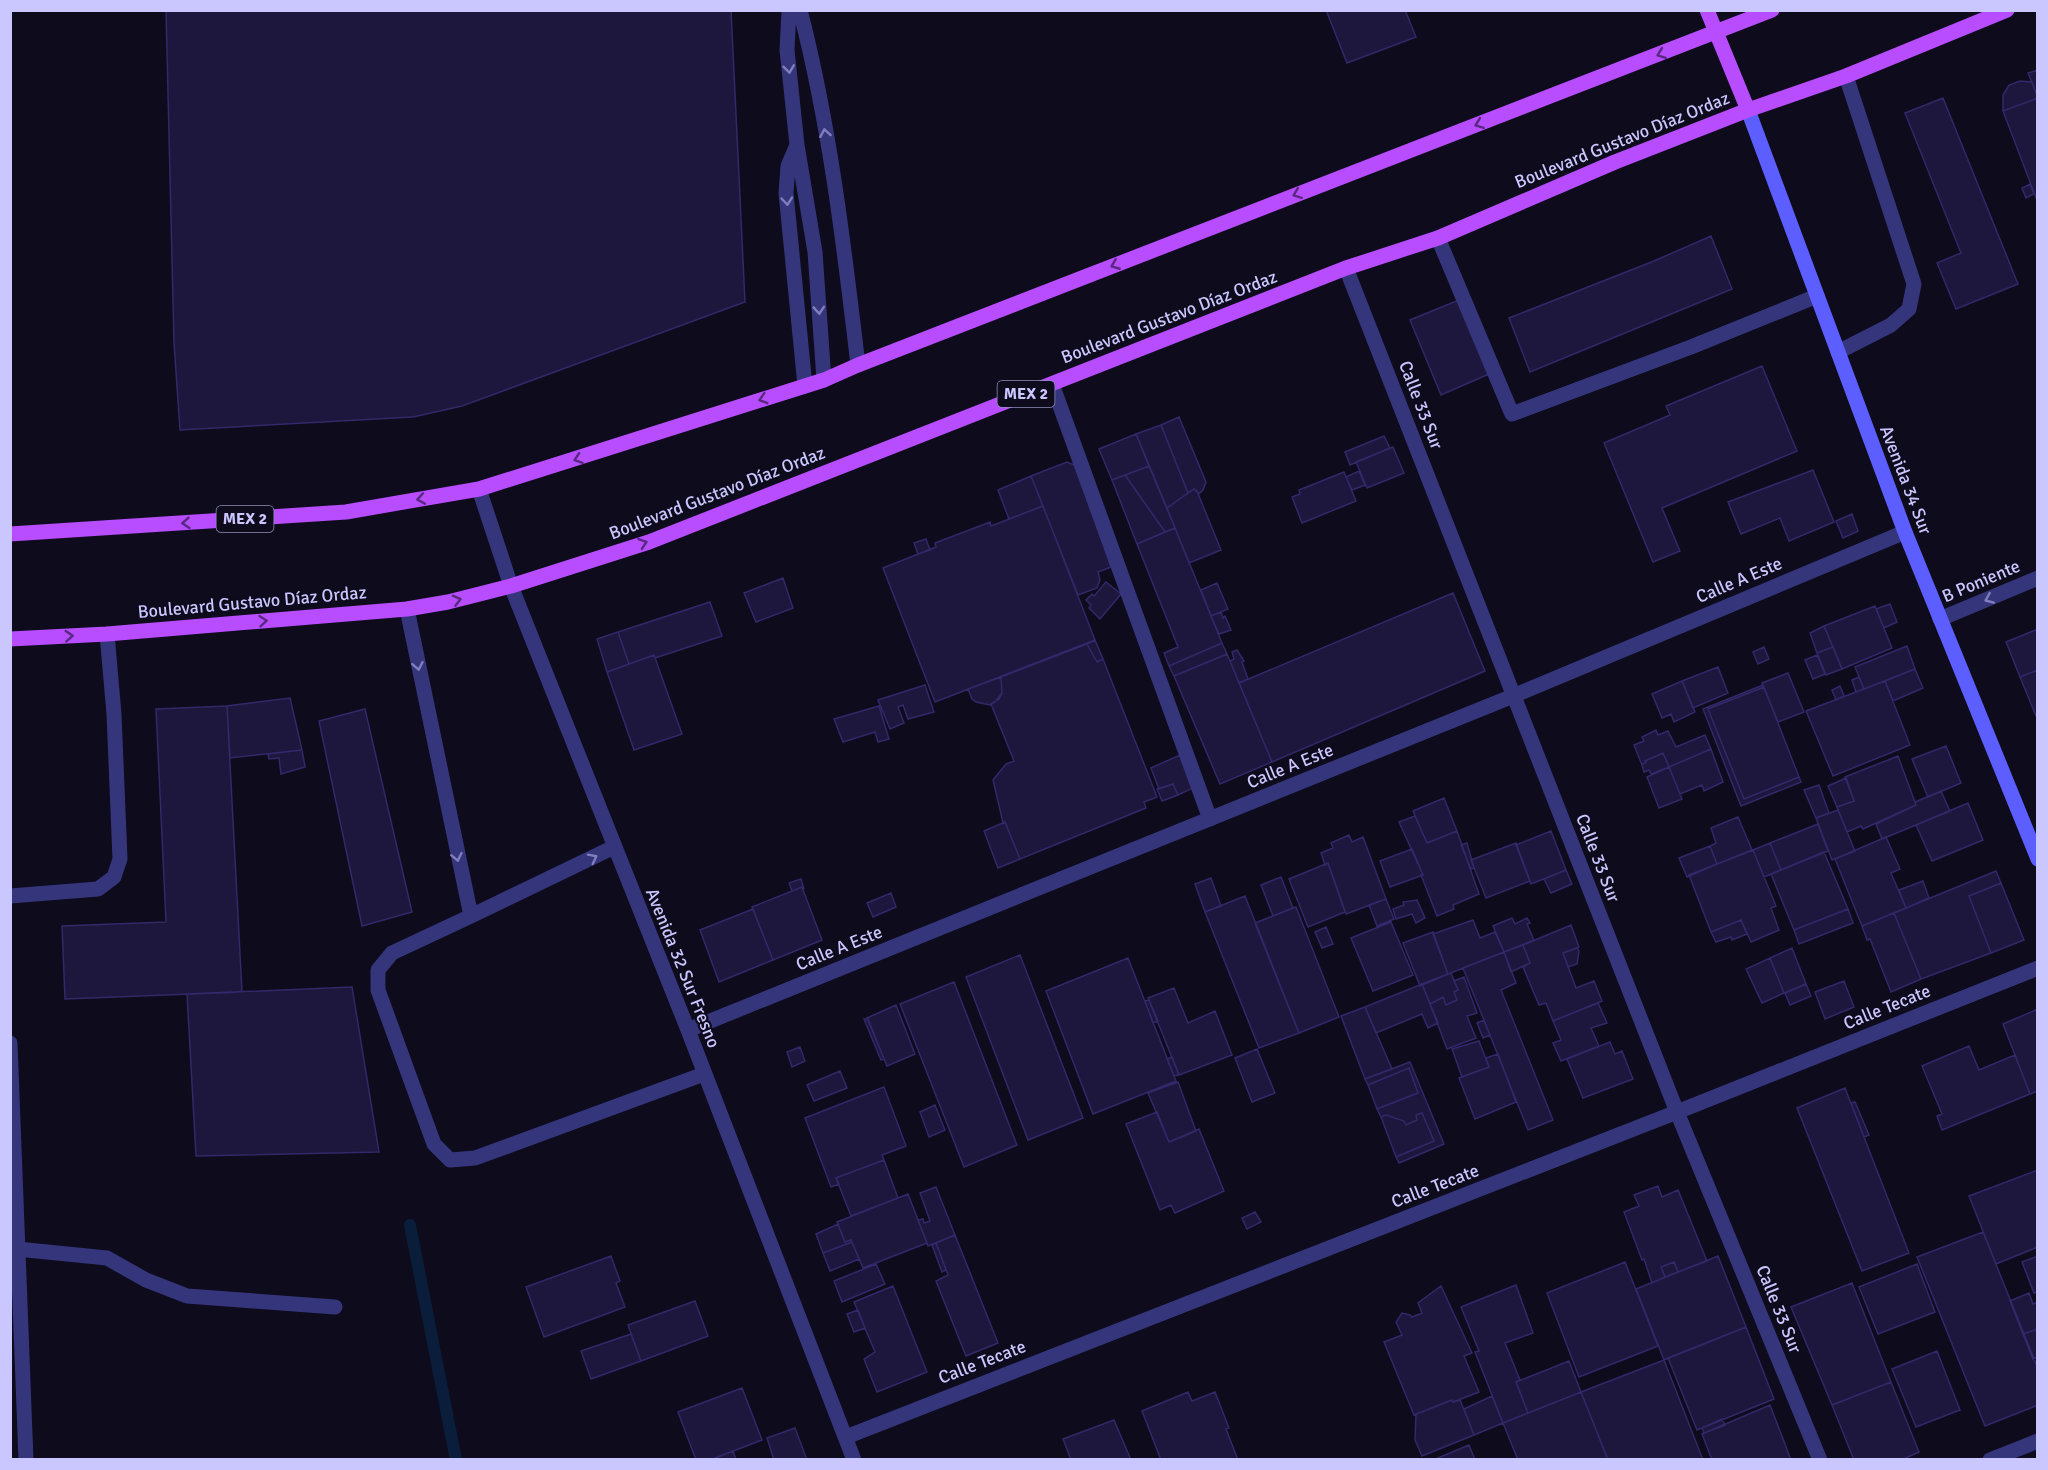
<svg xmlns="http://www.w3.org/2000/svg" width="2048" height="1470" viewBox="0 0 2048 1470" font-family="Signika,sans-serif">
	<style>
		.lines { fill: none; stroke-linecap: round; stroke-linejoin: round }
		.stream { stroke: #0a1e3c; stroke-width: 12 }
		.building { fill: #1d173d; stroke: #332869; stroke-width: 1.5 }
		.lane { stroke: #35357c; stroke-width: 15 }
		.street { stroke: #35357c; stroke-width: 15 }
		.secondary { stroke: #5d5eff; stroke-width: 15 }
		.primary { stroke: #b74dff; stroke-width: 15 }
		.oneway { stroke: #592982 }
		.oneway2 { stroke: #807ebe }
		.labels { text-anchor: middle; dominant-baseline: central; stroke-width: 4.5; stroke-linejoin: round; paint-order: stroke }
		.shield { fill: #0d0b1c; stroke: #918ebb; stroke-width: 1.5 }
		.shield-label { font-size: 16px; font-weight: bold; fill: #cac6ff }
		.street-label { font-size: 18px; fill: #cac6ff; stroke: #0d0b1c }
	</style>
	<rect width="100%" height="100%" fill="#0d0b1c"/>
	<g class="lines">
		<!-- stream -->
		<path class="stream" d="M410,1225L456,1460"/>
	</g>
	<!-- building -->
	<path class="building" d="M166,10H731L745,302L462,406L413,417L180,430L174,343Z
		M1326,10H1405L1416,37L1347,63Z
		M2038,70V97L2028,73Z
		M2020,81L2032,82L2038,98L2003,111V95L2009,85Z
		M1943,98L2018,284L1956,309L1937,263L1961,253L1905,113Z
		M2038,98V203L2003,111Z
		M2030,184L2034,194L2026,198L2022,188Z
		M1711,236L1732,289L1530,372L1509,318L1654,261Z
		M1459,300L1489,374L1441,395L1410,320Z
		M1762,366L1797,451L1662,508L1680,551L1653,562L1604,443L1670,415L1666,406Z
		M1179,417L1206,482L1203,490L1199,494L1194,489L1188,493L1161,425Z
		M1161,425L1188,493L1167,508L1136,434Z
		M1136,434L1149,466L1112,480L1099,449Z
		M1384,436L1390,448L1350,465L1345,452Z
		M1393,447L1404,473L1367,488L1356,462Z
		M1067,462L1077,466L1111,567L1098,572L1100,580L1097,588L1078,595L1031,476Z
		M1149,466L1175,528L1165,532L1125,475Z
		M1813,470L1834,522L1789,541L1780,518L1741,534L1728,502Z
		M1359,471L1365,485L1352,490L1346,477Z
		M1344,472L1356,501L1302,523L1292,497L1300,494L1299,490Z
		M1125,475L1165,532L1137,544L1112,480Z
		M1031,476L1043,506L1009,519L998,490Z
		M1194,489L1197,491L1221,550L1189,563L1167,508Z
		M1043,506L1095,640L935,702L883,568L936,547L935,543L990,522L991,526Z
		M1852,514L1858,531L1843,538L1836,521Z
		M1175,528L1222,643L1169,666L1164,653L1178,647L1137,544Z
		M926,539L930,550L918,554L914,543Z
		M783,578L793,608L756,622L744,593Z
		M1106,582L1121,594L1100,619L1089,608L1091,605L1086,600L1092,594L1094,596Z
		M1217,583L1228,609L1211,616L1201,590Z
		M1453,593L1485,671L1272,762L1239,683Z
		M710,602L722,636L655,658L654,655L629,664L618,632Z
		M1890,604L1897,622L1884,628L1876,609Z
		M1875,606L1892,648L1842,669L1824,626Z
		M1221,612L1223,618L1225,616L1231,630L1219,634L1211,616Z
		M1824,626L1833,647L1817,653L1810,633Z
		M2038,629V670L2020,677L2006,642Z
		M618,632L629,664L607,672L597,639Z
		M1095,640L1103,659L1097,662L1087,644Z
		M1222,643L1227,654L1174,676L1169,666Z
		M1087,644L1097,662L1103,659L1157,797L1144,802L1146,808L1020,859L1005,822L1003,823L993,780L1006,764L1014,761L991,704L999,699L1002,693L1001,677Z
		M1907,646L1915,669L1864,689L1855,667Z
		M1764,647L1769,659L1758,664L1753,652Z
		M1833,647L1842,669L1826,675L1817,653Z
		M1237,650L1244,661L1242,662L1248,679L1239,683L1230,661L1234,659L1232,652Z
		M1227,654L1272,762L1220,784L1174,676Z
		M654,655L682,734L634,750L607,672Z
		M1817,655L1825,674L1813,679L1805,660Z
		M1718,667L1728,693L1693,708L1682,681Z
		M1915,669L1923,688L1893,701L1885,681Z
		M2038,670V715L2036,716L2020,677Z
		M1788,673L1804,712L1778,722L1762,683Z
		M1001,677L1002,693L995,702L990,705L976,702L972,699L968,689Z
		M1859,677L1864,689L1856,692L1852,680Z
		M1682,681L1695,712L1674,722L1671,714L1662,718L1652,694Z
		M1885,681L1910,745L1833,776L1806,711Z
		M925,685L934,712L908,719L903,705L898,707L904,723L890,729L878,700Z
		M1763,685L1764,687L1708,709L1744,799L1799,777L1801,782L1741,806L1703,709Z
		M1840,686L1844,696L1836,700L1832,690Z
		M1764,687L1799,777L1744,799L1708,709Z
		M290,698L302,750L230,758L227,706Z
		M227,706L242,992L65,999L62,926L166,922L156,709Z
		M879,706L889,739L878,742L875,732L843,742L834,719Z
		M365,709L412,912L362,926L319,721Z
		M1656,730L1658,735L1668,731L1676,747L1705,735L1711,749L1669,767L1663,753L1645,761L1646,762L1642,765L1634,745L1644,741L1642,737Z
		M1946,746L1961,783L1928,797L1912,759Z
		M1711,749L1723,782L1704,791L1702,785L1680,794L1669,767Z
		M302,750L305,767L281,774L279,758L269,759L268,754Z
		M1663,753L1669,767L1651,774L1649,770L1644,772L1642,765L1646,762L1645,761Z
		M1180,755L1195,787L1178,795L1173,784L1159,789L1151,768Z
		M1898,756L1916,805L1863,829L1861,826L1847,832L1837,807L1854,801L1845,777Z
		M1669,767L1682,799L1659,808L1647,777Z
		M1846,778L1854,801L1837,807L1828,786Z
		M1173,784L1178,795L1162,801L1157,789Z
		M1819,785L1829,813L1816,818L1804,790Z
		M1941,791L1950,811L1882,839L1876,824L1916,805L1915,802Z
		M1444,798L1457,831L1427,843L1413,811Z
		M1968,803L1983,840L1932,861L1916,825Z
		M1838,810L1855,851L1832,860L1816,818Z
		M1415,816L1427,843L1457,831L1479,894L1453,905L1454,909L1437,916L1421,875H1423L1399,822Z
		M1738,817L1752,850L1717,864L1710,846L1716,843L1711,828Z
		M1005,822L1020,859L998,868L984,831Z
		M1818,824L1828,851L1781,870L1770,843Z
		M1551,831L1566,870L1531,884L1516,845Z
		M1349,835L1352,842L1363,837L1386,899L1346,914L1328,863L1325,865L1321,853L1333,848L1331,843Z
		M1886,837L1900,869L1891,873L1906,908L1862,926L1835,859Z
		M1467,843L1474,868L1471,869L1461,845Z
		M1516,843L1530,881L1486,898L1471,860Z
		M1770,843L1781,870L1764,877L1753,850Z
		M1710,846L1717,864L1687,877L1679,858Z
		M1412,849L1423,875L1390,887L1380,861Z
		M1753,850L1776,906L1771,908L1779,930L1751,942L1741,920L1711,932L1689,875Z
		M1824,852L1848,909L1794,930L1771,874Z
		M1328,863L1345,912L1308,927L1289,879Z
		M1566,870L1572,884L1551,893L1544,879Z
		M1996,871L2001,883L1969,896L1991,953L1921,979L1894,913Z
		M1281,877L1293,908L1273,916L1261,885Z
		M1211,878L1221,906L1205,912L1195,884Z
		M801,879L804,889L802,887L792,891L789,883Z
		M1923,881L1929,898L1906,908L1899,890Z
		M2001,883L2024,940L1991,953L1969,896Z
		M802,887L822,940L773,960L752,907Z
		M891,893L896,907L873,917L867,903Z
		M1245,896L1299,1033L1259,1048L1205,912Z
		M1386,899L1394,919L1377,926L1369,905Z
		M1417,900L1425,918L1416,923L1412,914L1396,919L1393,909L1404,905L1403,902Z
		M1296,907L1339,1017L1299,1033L1255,923Z
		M753,909L773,960L719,982L700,930Z
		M1848,909L1853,923L1799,944L1794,930Z
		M1894,913L1921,979L1891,992L1870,939L1867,940L1862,926Z
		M1512,918L1515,924L1527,918L1530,923L1527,924L1534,940L1504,952L1493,926Z
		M1473,920L1480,938L1495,932L1504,952L1448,974L1433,934Z
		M1741,920L1747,934L1732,940L1731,937L1716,942L1711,932Z
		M1391,922L1413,975L1373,991L1351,938Z
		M1571,925L1579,947L1563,953L1576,988L1594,981L1602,1001L1553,1021L1546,1003L1539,1005L1523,967L1530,963L1523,945Z
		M1326,927L1333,944L1322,948L1315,932Z
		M1433,932L1448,974L1420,986L1403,943Z
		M1523,945L1530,963L1511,972L1504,952Z
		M1577,948L1579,951L1577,964L1568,967L1563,953Z
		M1792,948L1806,984L1784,993L1770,958Z
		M1504,952L1516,983L1501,990L1553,1120L1528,1130L1463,968Z
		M1020,955L1083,1118L1028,1140L966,977Z
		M1128,958L1176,1081L1093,1114L1046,991Z
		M1770,958L1784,993L1762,1003L1746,969Z
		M1451,973L1458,990L1454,992L1457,1000L1446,1005L1443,997L1430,1004L1422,984Z
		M1464,977L1477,1013L1467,1016L1476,1038L1447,1049L1430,1004L1443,997L1446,1005L1457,1000L1454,992L1458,990L1454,981Z
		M1844,981L1854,1007L1825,1019L1815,992Z
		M954,982L1017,1145L964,1167L900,1004Z
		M1422,984L1438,1023L1428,1028L1422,1014L1376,1033L1365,1007Z
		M1806,984L1811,996L1790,1005L1785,993Z
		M352,987L379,1152L196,1156L187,994Z
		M1174,988L1188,1023L1215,1011L1232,1055L1179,1075L1148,998Z
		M1149,1000L1158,1021L1153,1023L1145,1001Z
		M1598,1003L1607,1023L1591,1028L1599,1046L1561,1061L1553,1043L1561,1040L1553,1021Z
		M896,1005L915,1054L887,1066L867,1018Z
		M1365,1007L1392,1069L1365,1079L1341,1016Z
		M2038,1009V1091L2030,1094L2003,1024Z
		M864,1019H868L884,1059L881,1060Z
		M1484,1020L1490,1035L1483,1038L1477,1023Z
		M1479,1041L1489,1067L1462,1077L1452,1049Z
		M1610,1042L1615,1054L1622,1051L1633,1079L1583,1098L1567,1059Z
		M1969,1046L1979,1070L2015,1055L2030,1094L1942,1130L1937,1116L1942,1114L1922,1066Z
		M800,1047L805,1061L792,1067L787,1052Z
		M1257,1049L1275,1093L1252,1102L1235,1058Z
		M1498,1054L1516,1102L1475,1119L1459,1078L1489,1067L1486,1058Z
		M1172,1057L1179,1075L1174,1076L1167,1059Z
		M1410,1062L1444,1144L1399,1163L1396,1157L1434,1141L1422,1113L1416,1115L1417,1120L1406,1125L1404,1121L1386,1115L1381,1117L1377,1109L1418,1093L1409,1068L1368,1085L1365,1079Z
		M1409,1068L1418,1093L1377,1109L1368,1085Z
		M840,1071L847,1088L814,1101L807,1085Z
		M1178,1082L1196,1131L1169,1142L1148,1093Z
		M884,1087L906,1146L882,1155L884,1160L836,1178L839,1184L831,1187L805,1118Z
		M1845,1088L1909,1253L1862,1271L1797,1108Z
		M1855,1102L1869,1135L1864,1137L1851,1103Z
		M935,1105L945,1130L929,1137L920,1112Z
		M1157,1112L1169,1142L1199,1129L1224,1191L1175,1213L1171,1205L1160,1210L1126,1124Z
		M1422,1113L1434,1141L1396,1157L1381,1117L1386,1115L1404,1121L1406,1125L1417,1120L1416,1115Z
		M884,1160L898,1198L851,1216L836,1178Z
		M2038,1170V1247L1996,1264L1969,1196Z
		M1658,1186L1662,1197L1678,1190L1707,1261L1678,1272L1674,1262L1661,1267L1665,1277L1652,1283L1644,1259L1642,1260L1624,1212L1639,1206L1634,1195Z
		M936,1187L955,1235L928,1246L918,1220L923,1219L924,1223L930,1221L920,1193Z
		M908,1194L927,1243L863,1268L851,1240L845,1242L837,1222Z
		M1255,1212L1261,1222L1247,1229L1242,1218Z
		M838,1224L845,1242L851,1240L852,1242L823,1253L816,1234Z
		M1983,1232L2038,1369V1405L1985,1426L1917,1257Z
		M955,1235L998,1343L966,1356L936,1281L948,1275L936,1243Z
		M852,1242L859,1259L830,1271L823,1253Z
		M936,1243L946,1270L942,1272L932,1245Z
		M611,1256L620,1281L616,1283L625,1307L544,1337L526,1287Z
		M1718,1256L1746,1327L1664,1360L1636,1289Z
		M2038,1256V1292L2034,1293L2022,1262Z
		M1625,1262L1658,1346L1579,1377L1547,1293Z
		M1674,1262L1678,1272L1665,1277L1661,1267Z
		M876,1264L885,1284L842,1302L834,1281Z
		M1917,1264L1935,1312L1878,1334L1859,1287Z
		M1852,1283L1891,1382L1832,1405L1791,1307Z
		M1516,1285L1533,1333L1505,1343L1520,1380L1516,1382L1528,1413L1503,1423L1475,1352L1479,1351L1461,1307Z
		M893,1286L927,1372L877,1392L864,1359L875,1352L854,1302Z
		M1441,1286L1472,1353L1464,1356L1479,1392L1453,1402L1452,1400L1414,1415L1384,1342L1402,1335L1396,1322L1402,1313L1410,1315L1412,1317L1422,1313L1418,1303Z
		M2029,1293L2033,1304L2038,1302V1329L2023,1334L2010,1301Z
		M695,1301L708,1336L641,1361L628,1325Z
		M858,1310L865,1328L854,1332L847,1314Z
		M1746,1327L1774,1399L1697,1430L1668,1358Z
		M2038,1329V1357L2033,1359L2023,1334Z
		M631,1334L641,1361L591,1379L581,1351Z
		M1937,1351L1960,1410L1916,1427L1892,1369Z
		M1664,1360L1703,1460H1608L1581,1392Z
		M1569,1361L1581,1392L1528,1413L1516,1382Z
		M1891,1382L1919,1452L1901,1460H1854L1832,1405Z
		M742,1388L762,1440L710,1460H696L678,1412Z
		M1188,1392L1192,1401L1215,1392L1229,1428L1226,1429L1238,1460H1161L1142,1411Z
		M1581,1392L1608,1460H1518L1503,1423Z
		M1492,1396L1503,1423L1474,1435L1464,1409Z
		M1452,1400L1453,1402L1460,1400L1474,1435L1422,1456L1415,1440L1416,1414Z
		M1770,1405L1791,1460H1712L1702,1434Z
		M1722,1419L1725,1425L1704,1433L1702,1428Z
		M1114,1420L1131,1460H1071L1063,1439Z
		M795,1428L807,1460H774L767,1438Z
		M1469,1445L1475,1460H1433Z
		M733,1451L736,1460H710Z"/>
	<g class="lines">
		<!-- lane -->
		<path class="lane" d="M789,10L787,50L797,145L815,252L824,380
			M800,10C830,126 844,246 858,365
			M797,145L788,166L786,193L805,386
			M1438,238L1512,414L1691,347L1817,296
			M1838,352L1891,325L1909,309L1914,284L1846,76
			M1052,384L1210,819
			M407,609L471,916L614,847
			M10,896L98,889L114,877L120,859L114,714L107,634
			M471,916L392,953L378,970V990L434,1144L450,1160L475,1158L704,1074
			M17,1249L107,1258L146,1280L187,1296L335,1307"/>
		<!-- street -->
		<path class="street" d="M1346,268L1677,1112L1820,1460
			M479,489L511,586L688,1030L854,1460
			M1940,619L2038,578
			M688,1030L1513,696L1905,532
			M10,1043L26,1460
			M846,1437L1677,1112L2038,968
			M1990,1460L2038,1441"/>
		<!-- secondary -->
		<path class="secondary" d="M1748,110L1905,532L2038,859"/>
		<!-- primary -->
		<path class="primary" d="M1707,10L1748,110
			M10,534L346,512L479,489L824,380L858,365L1772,10
			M10,639L107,634L407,609L448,602L511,586L649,542L1346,268L1438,238L1615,162L1748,110L1846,76L2007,10"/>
	</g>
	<!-- one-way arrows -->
	<defs><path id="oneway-chevron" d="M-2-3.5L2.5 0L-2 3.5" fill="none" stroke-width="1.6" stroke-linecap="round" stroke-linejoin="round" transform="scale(1.5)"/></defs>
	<g class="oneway">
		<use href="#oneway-chevron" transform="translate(1661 54) rotate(159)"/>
		<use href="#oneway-chevron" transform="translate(1479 124) rotate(159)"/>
		<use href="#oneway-chevron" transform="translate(1297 194) rotate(159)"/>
		<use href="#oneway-chevron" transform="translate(1115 265) rotate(158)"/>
		<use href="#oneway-chevron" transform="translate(763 399) rotate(163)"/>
		<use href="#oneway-chevron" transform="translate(578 459) rotate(161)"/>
		<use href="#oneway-chevron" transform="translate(421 499) rotate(170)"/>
		<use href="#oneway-chevron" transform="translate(186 523) rotate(176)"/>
		<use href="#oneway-chevron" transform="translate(643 543) rotate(-19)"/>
		<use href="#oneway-chevron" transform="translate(457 600) rotate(-14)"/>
		<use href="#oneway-chevron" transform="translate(263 621) rotate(-5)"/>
		<use href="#oneway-chevron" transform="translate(69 636) rotate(-3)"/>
	</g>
	<g class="oneway2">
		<use href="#oneway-chevron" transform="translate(789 69) rotate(83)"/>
		<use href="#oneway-chevron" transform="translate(825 133) rotate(-100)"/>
		<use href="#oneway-chevron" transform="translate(787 201) rotate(85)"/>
		<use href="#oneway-chevron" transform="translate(819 310) rotate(86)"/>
		<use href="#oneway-chevron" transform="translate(1989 599) rotate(157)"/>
		<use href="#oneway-chevron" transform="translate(418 666) rotate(79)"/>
		<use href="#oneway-chevron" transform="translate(457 857) rotate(78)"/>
		<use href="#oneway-chevron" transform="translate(593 858) rotate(-27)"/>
	</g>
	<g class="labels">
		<!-- shield labels -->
		<g class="shield">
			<rect x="997.5" y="381" width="57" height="26" rx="4.5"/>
			<rect x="216.5" y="506" width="57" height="26" rx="4.5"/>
		</g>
		<g class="shield-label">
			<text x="1026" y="394">MEX 2</text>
			<text x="245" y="519">MEX 2</text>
		</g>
		<!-- street labels -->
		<g class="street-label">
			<text transform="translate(1622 140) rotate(-22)">Boulevard Gustavo Díaz Ordaz</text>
			<text transform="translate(1169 317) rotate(-21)">Boulevard Gustavo Díaz Ordaz</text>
			<text transform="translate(1421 405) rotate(69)">Calle 33 Sur</text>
			<text transform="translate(1906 480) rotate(69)">Avenida 34 Sur</text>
			<text transform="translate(717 493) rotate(-21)">Boulevard Gustavo Díaz Ordaz</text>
			<text transform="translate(1739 580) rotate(-23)">Calle A Este</text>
			<text transform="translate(1981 581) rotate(-23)">B Poniente</text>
			<text transform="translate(252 602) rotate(-5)">Boulevard Gustavo Díaz Ordaz</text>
			<text transform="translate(1290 766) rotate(-22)">Calle A Este</text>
			<text transform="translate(1598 858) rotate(69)">Calle 33 Sur</text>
			<text transform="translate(839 948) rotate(-22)">Calle A Este</text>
			<text transform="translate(683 968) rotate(68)">Avenida 32 Sur Fresno</text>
			<text transform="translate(1887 1007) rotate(-22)">Calle Tecate</text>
			<text transform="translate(1435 1186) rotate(-21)">Calle Tecate</text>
			<text transform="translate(1779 1309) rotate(68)">Calle 33 Sur</text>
			<text transform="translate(982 1362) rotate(-21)">Calle Tecate</text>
		</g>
	</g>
	<!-- border -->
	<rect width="2048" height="1470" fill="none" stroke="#cac6ff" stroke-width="24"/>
</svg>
